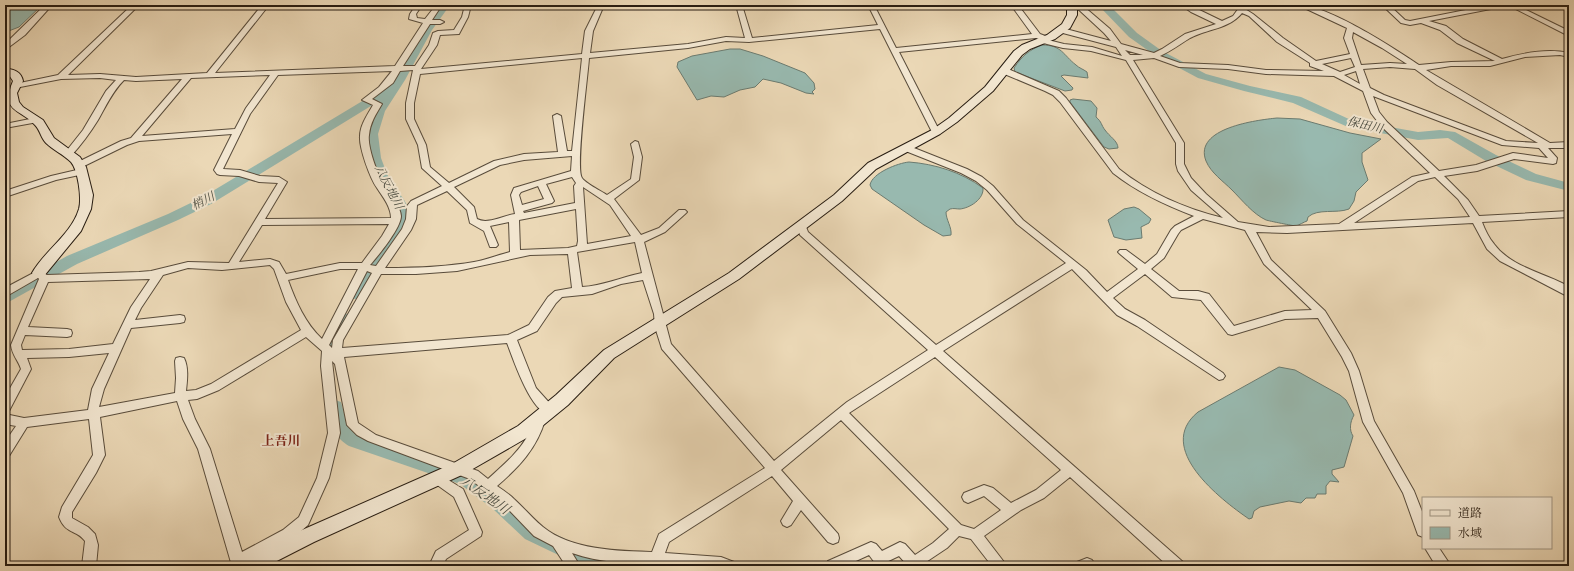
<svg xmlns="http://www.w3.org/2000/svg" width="1574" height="571" viewBox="0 0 1574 571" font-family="Alegreya,'Noto Serif JP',serif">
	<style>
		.water { fill: #98b9af; stroke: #6b7b70 }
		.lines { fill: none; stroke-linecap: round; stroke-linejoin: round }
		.river { fill: #98b9af; fill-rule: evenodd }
		.street-casing { stroke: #594c3b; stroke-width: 2 }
		.secondary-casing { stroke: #281d12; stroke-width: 2 }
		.street { fill: #f2e6d0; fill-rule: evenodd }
		.secondary { fill: #f2e6d0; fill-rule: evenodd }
		.labels { text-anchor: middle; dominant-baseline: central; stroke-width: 4; stroke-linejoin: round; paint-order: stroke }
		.water-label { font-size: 12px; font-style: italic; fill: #4a4c41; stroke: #f2e6d0 }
		.quarter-label { font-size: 13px; font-weight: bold; fill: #7a1f14; stroke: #f2e6d0 }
		.near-water-label { font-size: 14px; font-style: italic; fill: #4a4c41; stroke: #f2e6d0 }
	</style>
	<rect width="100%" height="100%" fill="#ebd8b6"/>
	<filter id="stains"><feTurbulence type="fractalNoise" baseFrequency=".005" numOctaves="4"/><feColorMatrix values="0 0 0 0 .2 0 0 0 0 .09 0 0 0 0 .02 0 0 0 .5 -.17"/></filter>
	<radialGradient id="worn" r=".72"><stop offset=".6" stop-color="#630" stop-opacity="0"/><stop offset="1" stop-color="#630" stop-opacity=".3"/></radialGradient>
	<!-- water -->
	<path class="water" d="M5,5H42L19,27L6,32H5Z
		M1042,45C1062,45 1063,55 1076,65C1079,68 1083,69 1087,72L1088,78L1064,75L1061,76L1073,88L1072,90L1065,91L1015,72L1014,68C1022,56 1029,50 1042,45Z
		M730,49H740L763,56L805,73L814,83L815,89L812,92L814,94L806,93L781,83L763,79L755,87L740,90L724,97L711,96L697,100L677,67L678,62L692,56Z
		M1073,99L1091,101L1097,108L1096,117C1102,122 1101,125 1105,130C1109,136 1118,141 1118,148L1109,149L1104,147L1070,102V100Z
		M1277,118L1300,119L1350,133L1381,139L1362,153V162L1368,180L1356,192L1354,201L1349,209C1336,214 1318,208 1308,217L1307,221C1304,222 1299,225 1296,226C1294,226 1269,221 1266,220C1253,214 1242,200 1232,190C1223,181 1211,173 1206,161C1193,128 1257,120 1277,118Z
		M909,162C935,164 961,172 983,188C984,199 970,208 960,209C956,209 954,208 950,209L946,212C946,220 952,227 951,235L943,236L924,225L872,189L870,185C872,173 898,163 909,162Z
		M1134,207L1139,209L1151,219L1149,223L1141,227L1142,238L1126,240L1114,237L1108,220L1124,209Z
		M1279,367L1295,370L1340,395L1346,400L1354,415C1350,422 1349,430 1353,436L1344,467L1332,470V474L1339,482L1330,481L1326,486V494H1317L1315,498H1306L1301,503L1289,501L1260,507L1254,511L1252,518L1249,519C1220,499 1154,448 1198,412Z"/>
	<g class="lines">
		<!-- river -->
		<path class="river" d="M440,5H450L432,30L405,80L385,111L378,134L381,158L387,174L395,189L403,198L409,209V220L404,230L379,266L360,298L355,299L350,298L347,294L368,259L395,220V209L382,191L373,174L369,158L366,134L373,111L379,101L211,204L178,220L77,264L5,304V291L67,256L168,214L201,198L389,85L394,79L422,30Z
			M1098,5H1109L1137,33L1162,51L1206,74L1250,86L1301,97L1351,120L1418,132L1440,130L1455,132L1496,155L1536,174L1569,183V191L1526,180L1486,161L1448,138L1418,140L1348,127L1293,103L1244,91L1198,78L1153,54L1129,37Z
			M342,312L347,314L350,318L337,345L335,349L329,351L323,349L321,345L334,318L337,314Z
			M335,400L341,402L347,423L352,430L361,435L472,472L506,496L539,527L581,546L594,550L617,552L624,554L627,561L625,566H585L571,561L525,539L492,508L460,484L349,446C336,438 321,418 329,402Z
			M639,554L690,557L697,559L700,566H630L629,563L632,556Z"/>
		<!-- street casing -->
		<g class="street-casing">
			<path id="street" d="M45,5H52L25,35L5,50V44Z
				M132,5H139L68,75L100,74L136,77L207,73L262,5H269L215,73L395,66L423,23L409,19L410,14L416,5H422L416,14L417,18L425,19L436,5H442L432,20H440L444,22L440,24H430L403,66H415L429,45L433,33L438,31L454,30L462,17L465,5H471L468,17L459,34L440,35L437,45L421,69L582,54L585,31L598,5H604L593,31L590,53L688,44L726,37L745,38L736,5H742L752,38L878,25L868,5H874L896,48L1032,34L1011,5H1018L1040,34L1048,37V40L1064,44L1092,47L1122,56L1116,47L1059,32L1058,30L1062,28L1111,41L1104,33L1077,8L1071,5H1082L1110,29L1121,44L1154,53L1162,49L1185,34L1216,24L1191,12L1181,5H1189L1222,21L1233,16L1241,5H1248L1245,9L1253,14L1283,38L1316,61L1350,54L1344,38L1347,28L1298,5C1328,5 1392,47 1419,65L1451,62L1495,61L1457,43L1440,30L1421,23L1410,25L1401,23L1382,5H1389L1405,20L1410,21L1491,5H1504L1501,7L1429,21L1446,26L1463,39L1502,59C1523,53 1547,48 1569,53V57L1560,55L1525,57L1490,66H1451L1426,70L1550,143L1569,142V148H1548L1557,158L1556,163L1553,164L1514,159L1477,171L1444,176L1468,200L1479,216L1569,211V217L1482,222C1485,230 1489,238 1494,244C1510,266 1541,272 1564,284L1569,288V297L1500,261L1487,249L1473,223L1287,233L1256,232L1271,260L1325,311L1351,353L1359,371L1374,421L1414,491L1423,514V537L1418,535L1403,493L1363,422L1349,371L1342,357L1318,318L1285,319L1232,335L1228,334L1201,300L1172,297L1145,274L1113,298L1125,309L1145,320L1223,373L1225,376L1223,379L1219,380L1137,326L1117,315L1072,269L943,351L1183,562L1185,566H1168L1070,477L1044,498L1021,510L984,536L1007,566H992L971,539L959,536L947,548L923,564L924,566H908L899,556L880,565L875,563L869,555L845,566H827L828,561L871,542L876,544L882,551L900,542L905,544L915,555L933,543L949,529L841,420L781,470L838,534L839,538L838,542L833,544L828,542L801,510L791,525L787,527L783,525L781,521L793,501L772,476L669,542L665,553L721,557L734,562L736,566C709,566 682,565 655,564C626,563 600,563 572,553L580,566H566L553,546L534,536L506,507L470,479L368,441L357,435L347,425L335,364L332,361L340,433L329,478L308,525L293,538L245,564L246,566H232L198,449L183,419L177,401L100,417L105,455L96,473L72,512V518L88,527L95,534L98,545L96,566H82L85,541C76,529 66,535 59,517L62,507L93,455L89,419L27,427L9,456L5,457V442L16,426L5,424V414L24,418L88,410L92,389L109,353L69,357L27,358L31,369L9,411L5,413V397L21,369C18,360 12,355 11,345L39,279L38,278L5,297V288L39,270L47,275L139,272L151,271L188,262L229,263L278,183L259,182L239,176L220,175L217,174L214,170L232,134L139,141L127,145L82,167H76L75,165L76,163L121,141L131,138L182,79L136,81L124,80C112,92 106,106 98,120C90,133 81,145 71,156H65L64,154L83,130L106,91L116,80L100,78L61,79L15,88L11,86L15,84L58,75ZM1242,13L1249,16L1277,42L1310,63V66L1324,71L1266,70L1228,65L1180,63L1160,56C1171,51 1180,44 1190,38C1207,29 1229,29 1242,13ZM880,29L932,132L936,134L940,132L899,52L1036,38L1039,39V42L1063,48L1091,51L1126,60L1176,143V164L1178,171L1191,190L1223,218C1186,209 1149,193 1119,169L1066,98L1059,91L1008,69H1002V73L1045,91L1053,95L1060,102L1113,173C1137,192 1165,205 1194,216L1175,226L1171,230L1157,254L1145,264L1126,250H1120L1118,252L1120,254L1138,269L1107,292L1086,270L1023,220L993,186L982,177L967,169L909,146H903L902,148L903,150L961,173L976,181L987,190L1017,224L1066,263L936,345L808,232L805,224H799L797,226L800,235L928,350L847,402L774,461L671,344L644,242L665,232L685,214L687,212L685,210H679L659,228L641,235L614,199L639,180L642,157L638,142L635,141L631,144L634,157L631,179L607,195C601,191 585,183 582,178C575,169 588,75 589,58L688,48L726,41L749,42ZM1353,32L1382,48L1407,64L1390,63L1361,65L1352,38ZM1125,50L1143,55H1145H1130ZM582,58L572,151H567L561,116L557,114L553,116L558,152L524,154L494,161L449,183L430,167L426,145L414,119V103L420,74ZM1154,58L1179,67L1228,69L1266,74L1334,76L1363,91L1371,113L1381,126L1430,173L1412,177L1339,224L1269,227L1238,222L1206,194L1191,178L1184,164V143L1133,60ZM1351,58L1355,67L1340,72L1322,64ZM1390,67L1415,69L1437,85L1538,143L1506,141L1384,95L1370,88L1363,69ZM413,70L406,103V119L418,145L422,168L442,186L411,201L407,206L406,219L402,229L376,266L370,265C378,256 401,228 401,216C400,205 391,195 385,187C378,177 367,146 369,135C370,123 376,114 382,104L372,99L393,83L400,71ZM392,71L379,87L362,100L373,105C368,114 360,125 360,136C359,148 370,178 377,188C383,197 391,207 391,218L265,219L287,182L279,177L260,176L240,170L223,169L250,114L278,75ZM1356,71L1360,84L1344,75ZM270,75L246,108L235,129L142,136L191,78ZM1373,96L1502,145L1539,148L1548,158L1513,153L1476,165L1439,171L1387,122L1379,112ZM572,156L571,171L514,188L511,195L515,214C504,215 488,225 477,219L474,207L454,187L500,165L524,160ZM572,177L576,183L574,186L575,203L524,213L523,211L552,203L554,201L546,184ZM1435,177L1458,199L1470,217L1354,223L1418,181ZM538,186L544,199L522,205L519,195L521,192ZM583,187L610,205L631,236L587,244ZM447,191L467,210L470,223L484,231L490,247H496L498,245L490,226L509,222L510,252C498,255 486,260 474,262C445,267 415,268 385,268L411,230L416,219L417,205ZM576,209L578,241L577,246L568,248L520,250L519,220ZM1203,219L1245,230L1264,264L1312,310L1285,311L1234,326L1209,294L1198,291H1179L1151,269L1164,258L1178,234L1181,230ZM389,224L382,236L362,263H340L286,274L279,262L270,259L239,262L262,225ZM635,242L642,273C622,277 602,286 582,287L577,252ZM568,254L572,288L555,291L548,297L529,325L508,335L342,348L343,340L381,274H416L457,271L530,255ZM270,265L274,269L286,302L301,330L211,384L196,390L186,391C187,381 189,368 184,358L180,357L176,358L175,361L176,378L175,393L99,407L104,389L131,328L180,323L184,322L185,319L184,316L180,315L135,320L141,308L163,275L188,268L222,270ZM340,269H358L322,339C305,323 296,302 288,280ZM367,271L372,273L333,340L332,348L329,345ZM150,279L131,307L113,344L69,349L22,350L21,345L25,335L67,337L71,336L72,333L71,330L67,329L28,327L48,282ZM643,280L654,314L655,327L662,349L765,468L659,534L652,552C618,551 571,550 543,527C533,519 524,508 514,499C509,494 503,490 497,486C519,467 537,448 545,420L543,417L539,415L535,417C532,423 530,431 527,437C517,454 502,466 488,479L478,471L376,435L358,423L344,357L507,343C513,358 533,421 554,414L556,411L554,408L536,388L517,340L537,331L556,303L562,297L592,294L621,284ZM306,337L322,351L321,366L328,433L317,478L299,517L283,530L242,552L210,449L195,419L188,400L197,399L219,390ZM935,357L1061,470L1036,490L1011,503L993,488L984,485L964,493L962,497L964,501L968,503L984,496L1001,510L974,529L961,525L849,413Z
				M1508,5H1516L1569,31V36Z
				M35,118L39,120L38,122L5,128V124Z
				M81,169L84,170L85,172L84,174L56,180L5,197V191L51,176Z
				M437,473L463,489L482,532L481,536L446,559L443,566H429L436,551L469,530L454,497L433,482L431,478L433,474Z
				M1425,548H1439L1451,566H1436Z
				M1087,558L1092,560L1096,566H1075L1077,562Z"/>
		</g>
		<!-- secondary casing -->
		<g class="secondary-casing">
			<path id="secondary" d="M1067,5H1077V15L1070,28L1055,39L1030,49L1022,55L993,91L957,122L940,134L876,169L842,201L739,279L614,358L568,405L530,436L464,474L314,542L267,566H240L242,560L302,530L452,464L518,426L556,395L604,350L729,273L834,195L868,163L932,130L949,118L985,87L1014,51L1022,45L1047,35L1062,24L1067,15Z
				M5,68C14,70 21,71 23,81L17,93L19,102L23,107L43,120L54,138L80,157L86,167L93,195L91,209L81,231L44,276L39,278L34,276L32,273C45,250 71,235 79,209C82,198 78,170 71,162C63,154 53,150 46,143C41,138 40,130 35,125C20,108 0,113 13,81L9,75L5,74Z"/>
		</g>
		<!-- street -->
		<use href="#street" class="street"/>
		<!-- secondary -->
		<use href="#secondary" class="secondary"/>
	</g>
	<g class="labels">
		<!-- water labels -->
		<g class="water-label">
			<text transform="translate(1365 125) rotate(13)">保田川</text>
			<text transform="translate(389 187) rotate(63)">八反地川</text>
			<text transform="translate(203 201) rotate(-27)">梢川</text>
		</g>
		<!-- quarter labels -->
		<g class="quarter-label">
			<text x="281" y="440">上吾川</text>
		</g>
		<!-- near-water labels -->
		<g class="near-water-label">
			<text transform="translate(485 495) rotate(35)">八反地川</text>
		</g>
	</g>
	<!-- margin -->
	<rect width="1574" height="571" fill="none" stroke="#ebd8b6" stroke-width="20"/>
	<rect x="6" y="6" width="1562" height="559" fill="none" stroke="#281d12" stroke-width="2"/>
	<rect x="10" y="10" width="1554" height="551" fill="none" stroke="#281d12"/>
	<!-- legend -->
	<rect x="1422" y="497" width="130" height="52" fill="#f2e6d0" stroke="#a19684"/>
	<rect x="1430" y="510" width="20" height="6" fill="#f2e6d0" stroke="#a19684"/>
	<text x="1458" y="517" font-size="12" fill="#281d12">道路</text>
	<rect x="1430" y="527" width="20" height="12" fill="#98b9af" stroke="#a19684"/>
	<text x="1458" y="537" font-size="12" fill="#281d12">水域</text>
	<rect width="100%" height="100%" filter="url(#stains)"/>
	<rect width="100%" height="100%" fill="url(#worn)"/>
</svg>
